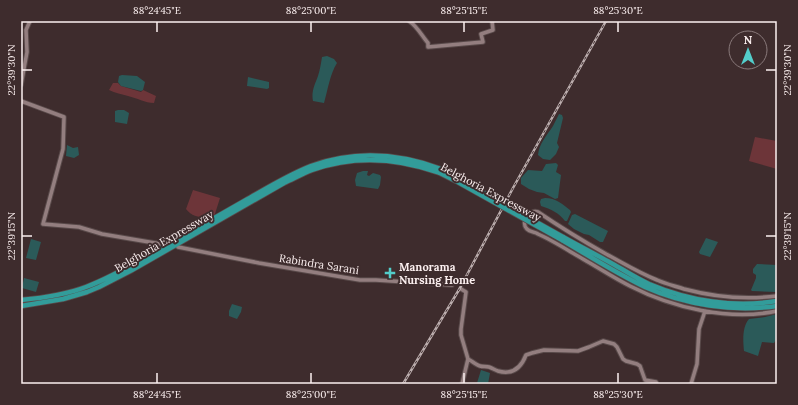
<svg xmlns="http://www.w3.org/2000/svg" width="798" height="405" viewBox="0 0 798 405" font-family="Lora,serif">
	<style>
		.green { fill: #6d3539 }
		.water { fill: #2b5a59 }
		.lines { fill: none; stroke-linecap: round; stroke-linejoin: round }
		.tertiary-casing { stroke: #584949; stroke-width: 5.5 }
		.trunk-casing { stroke: #584949; stroke-width: 6 }
		.tertiary { stroke: #937e7f; stroke-width: 3.5 }
		.trunk { stroke: #329c9a; stroke-width: 4.5 }
		.rail-casing { stroke: #bdafaf; stroke-width: 2.5 }
		.rail { stroke: #3e2c2d; stroke-width: 1; stroke-dasharray: 3; stroke-linecap: butt }
		.trunk-bridge-casing { stroke: #584949; stroke-width: 6; stroke-linecap: butt }
		.trunk-bridge { stroke: #329c9a; stroke-width: 4.5 }
		.ticks { fill: none; stroke: #fbefef; stroke-width: 1.5 }
		.poi-dot { fill: #53cdca; stroke: #3e2c2d; stroke-width: 1.5 }
		.labels { text-anchor: middle; dominant-baseline: central; stroke-width: 4; stroke-linejoin: round; paint-order: stroke }
		.street-label { font-size: 11px; fill: #fbefef; stroke: #3e2c2d }
		.poi-label { font-size: 11px; font-weight: bold; fill: #fbefef; stroke: #3e2c2d; text-anchor: start }
		.neatline { fill: none; stroke: #fbefef; stroke-width: 1.5 }
		.ticks-label { font-size: 10px; text-anchor: middle; fill: #fbefef }
	</style>
	<rect width="100%" height="100%" fill="#3e2c2d"/>
	<!-- green -->
	<path class="green" d="M113,83H118L121,86L141,92L143,90L156,96L154,103C145,103 137,98 128,96C122,94 115,93 109,90Z
		M755,137L777,141V169L749,161Z
		M193,190L220,198L214,217C203,218 193,218 186,209Z"/>
	<!-- water -->
	<path class="water" d="M327,56L334,59L337,63C330,74 328,89 324,103L313,101C311,92 315,84 318,76C320,70 321,63 322,57Z
		M122,75L137,76L145,82L143,90L141,91L121,86L118,82L119,76Z
		M248,77L269,82V88L267,89L247,86Z
		M118,110H124L129,113L127,124L115,122V111Z
		M559,114L562,115L563,118L557,143L559,147L556,154L550,160L543,159L538,155C539,144 547,135 553,126C555,122 557,118 559,114Z
		M67,145L73,148L78,147L79,155L74,158L66,156Z
		M556,163L558,165L556,172L561,175L558,198L555,199L544,193L537,192L529,189L521,184V178L528,170L542,171L546,164Z
		M363,171H368L367,175L369,176L373,173L380,175L381,177L380,185L378,189L356,186L355,180L357,173Z
		M545,198C556,198 562,204 570,210L571,212L567,221H565C559,213 551,209 541,206L540,202L541,199Z
		M575,214L608,231L603,242H600L589,235L584,234L574,229L568,224L572,215Z
		M706,238L718,242L710,257L700,254L699,252Z
		M31,239L41,242L36,260L26,258Z
		M757,264L777,265V292L752,291L751,290L756,278V275L753,273V269Z
		M24,278L39,282L36,292L22,288Z
		M232,304L242,307L241,312L237,319L229,316V311Z
		M777,314V338L774,343L762,342L758,356L744,351C743,341 742,327 749,319L765,317Z
		M481,370L490,373L488,384L477,383Z"/>
	<g class="lines">
		<!-- tertiary casing -->
		<g class="tertiary-casing">
			<path id="tertiary" d="M409,21C417,26 422,36 428,43V47L483,42L481,34L493,30L492,21
				M21,85L27,52L26,30L30,21
				M21,101L64,117L63,149L43,224L79,227L102,234L161,244
				M178,247L259,263L360,280H376L452,285
				M461,289L466,292L461,329V335L468,359L462,384
				M777,296C745,300 714,297 684,289C675,286 666,284 657,280C639,273 623,263 606,254C583,241 560,227 538,212C529,209 520,222 527,229C530,232 535,232 538,234C552,240 569,251 583,259C599,268 614,278 630,286C673,308 729,321 777,311
				M468,359C472,361 476,365 480,366C483,367 486,366 489,367C492,368 495,370 498,371C512,375 521,368 526,355L532,353L544,350L578,351L589,347L603,341L614,344L617,347L623,359L626,361L637,364L640,366L645,380L656,382L657,384
				M691,384L697,364L699,329L705,311"/>
		</g>
		<!-- trunk casing -->
		<g class="trunk-casing">
			<path id="trunk" d="M563,237C579,246 595,254 611,263C624,270 636,278 649,284C689,301 734,308 777,301
				M562,240C589,256 616,273 645,287C685,305 733,312 777,306
				M21,300C43,298 65,295 86,287C113,277 137,262 162,248C190,232 218,216 246,200C267,188 288,175 311,166C355,150 398,153 441,169
				M21,306L63,299L87,292L99,287L132,270L284,183C293,179 302,174 312,170C354,155 398,158 440,173"/>
		</g>
		<!-- tertiary -->
		<use href="#tertiary" class="tertiary"/>
		<!-- trunk -->
		<use href="#trunk" class="trunk"/>
		<!-- rail casing -->
		<g class="rail-casing">
			<path id="rail" d="M403,384L460,288L513,188L606,21"/>
		</g>
		<!-- rail -->
		<use href="#rail" class="rail"/>
		<!-- trunk-bridge casing -->
		<g class="trunk-bridge-casing">
			<path id="trunk-bridge" d="M441,169L563,237
				M440,173L456,181L562,240"/>
		</g>
		<!-- trunk-bridge -->
		<use href="#trunk-bridge" class="trunk-bridge"/>
	</g>
	<!-- ticks -->
	<path class="ticks" d="M157,22V32M311,22V32M464,22V32M618,22V32M22,70H32M766,70H776M22,236H32M766,236H776M157,373V383M311,373V383M464,373V383M618,373V383"/>
	<!-- markers -->
	<path class="poi-dot" d="M388 267h4v4h4v4h-4v4h-4v-4h-4v-4h4z"/>
	<g class="labels">
		<!-- street labels -->
		<g class="street-label">
			<text transform="translate(491 192) rotate(28)">Belghoria Expressway</text>
			<text transform="translate(164 241) rotate(-30)">Belghoria Expressway</text>
			<text transform="translate(319 264) rotate(9)">Rabindra Sarani</text>
		</g>
		<!-- poi labels -->
		<g class="poi-label">
			<text x="399" y="267">Manorama<tspan x="399" dy="13">Nursing Home</tspan></text>
		</g>
	</g>
	<!-- border -->
	<rect width="798" height="405" fill="none" stroke="#3e2c2d" stroke-width="44"/>
	<!-- north arrow -->
	<g transform="translate(748 50)"><circle r="19" fill="#3e2c2d" stroke="#8a7a7b"/>
	<path d="M0-3L7 15L0 10L-7 15Z" fill="#53cdca"/>
	<text y="-6" font-size="11" font-weight="bold" text-anchor="middle" fill="#fbefef">N</text>
	</g>
	<rect x="22" y="22" width="754" height="361" class="neatline"/>
	<g class="ticks-label">
		<text x="157" y="14">88°24'45"E</text>
		<text x="311" y="14">88°25'00"E</text>
		<text x="464" y="14">88°25'15"E</text>
		<text x="618" y="14">88°25'30"E</text>
		<text transform="translate(11 70) rotate(-90)" y="4">22°39'30"N</text>
		<text transform="translate(787 70) rotate(-90)" y="4">22°39'30"N</text>
		<text transform="translate(11 236) rotate(-90)" y="4">22°39'15"N</text>
		<text transform="translate(787 236) rotate(-90)" y="4">22°39'15"N</text>
		<text x="157" y="398">88°24'45"E</text>
		<text x="311" y="398">88°25'00"E</text>
		<text x="464" y="398">88°25'15"E</text>
		<text x="618" y="398">88°25'30"E</text>
	</g>
</svg>
